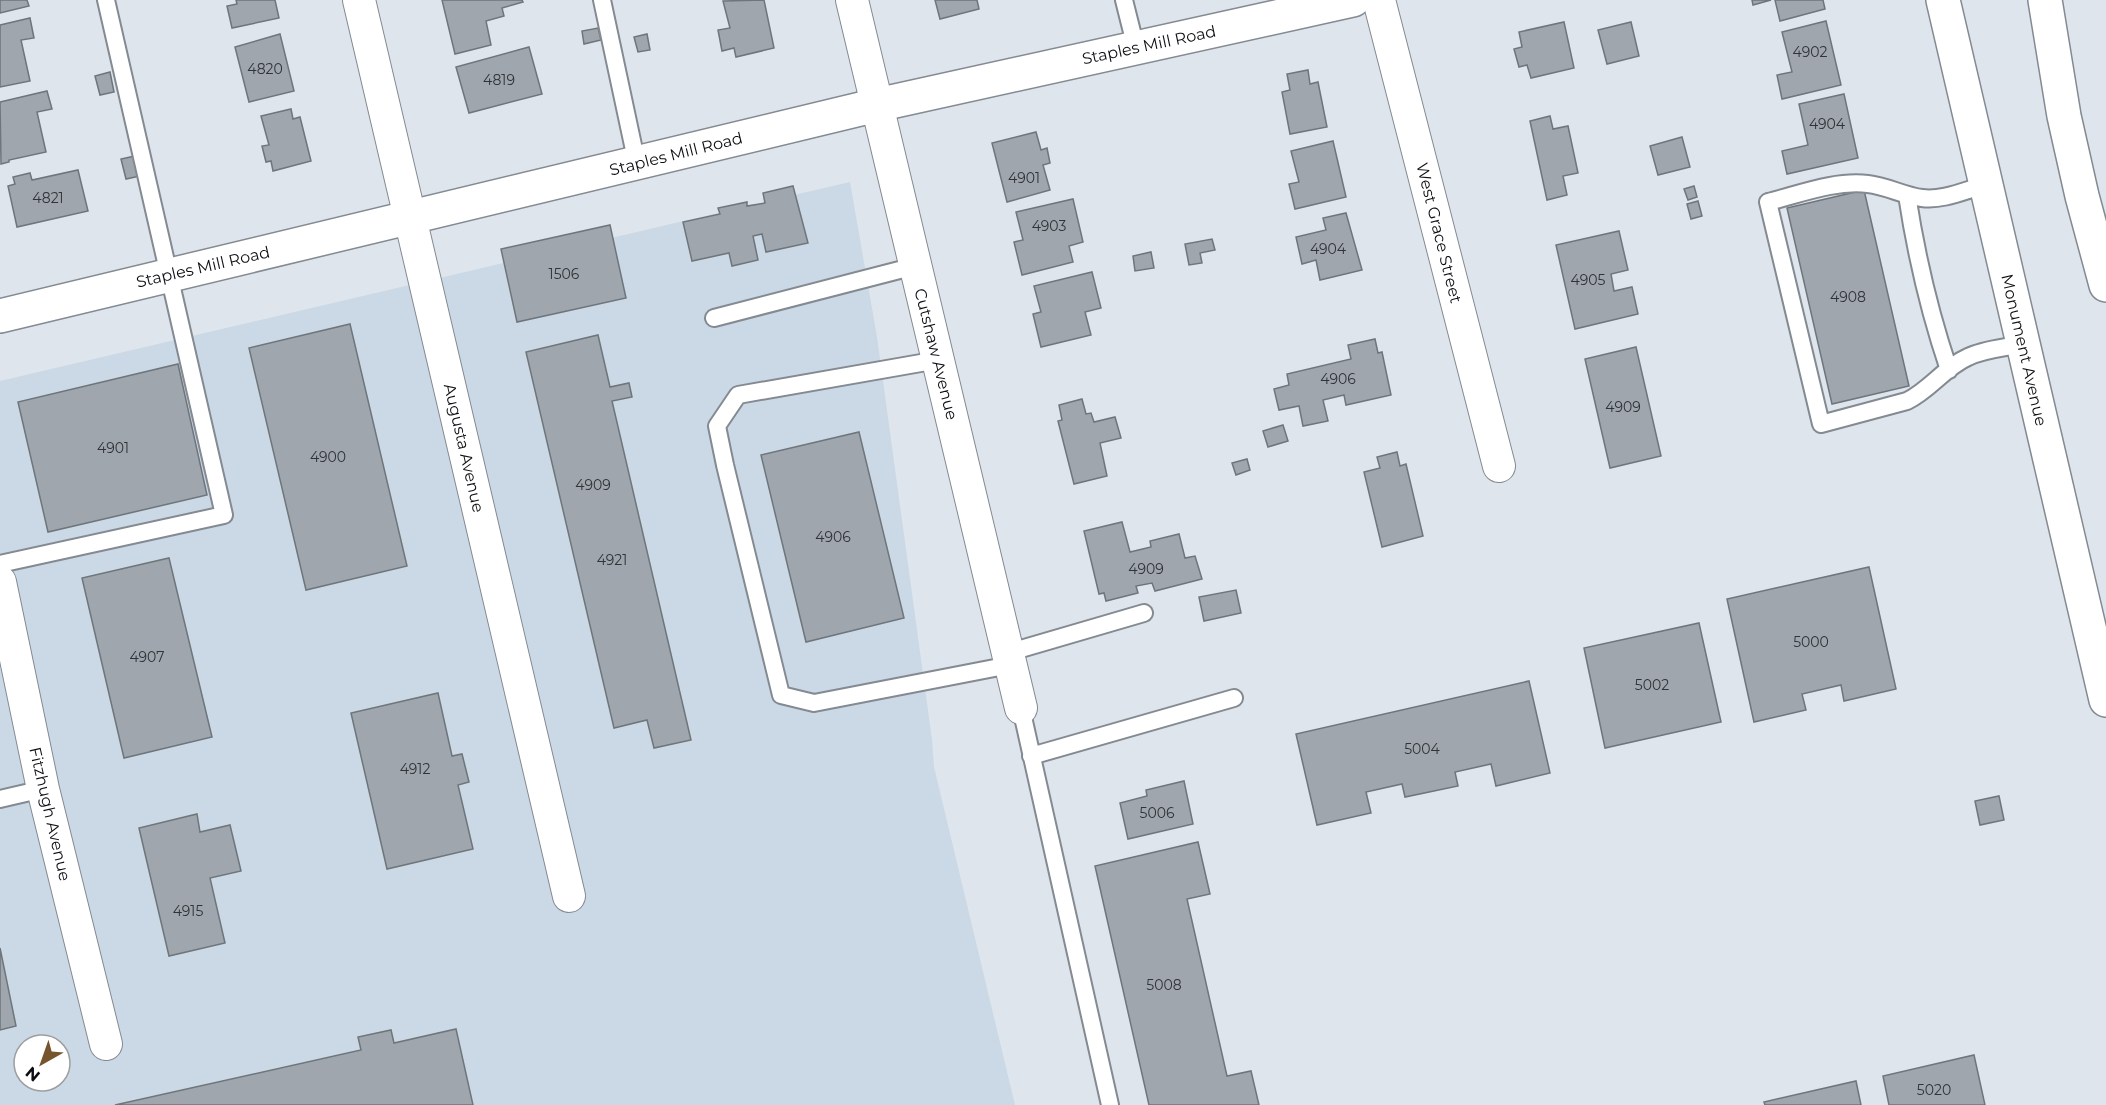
<svg xmlns="http://www.w3.org/2000/svg" width="2106" height="1105" viewBox="0 0 2106 1105" font-family="Montserrat,sans-serif">
	<style>
		.built { fill: #cbd8e5; fill-rule: evenodd }
		.building { fill: #9fa6ad; stroke: #6e757b; stroke-width: 1.5 }
		.lines { fill: none; stroke-linecap: round; stroke-linejoin: round }
		.service-casing { stroke: #848a92; stroke-width: 20 }
		.minor-casing { stroke: #848a92; stroke-width: 34 }
		.tertiary-casing { stroke: #848a92; stroke-width: 36 }
		.service { stroke: #fff; stroke-width: 16 }
		.minor { stroke: #fff; stroke-width: 32 }
		.tertiary { stroke: #fff; stroke-width: 33 }
		.labels { text-anchor: middle; dominant-baseline: central; stroke-width: 4.5; stroke-linejoin: round; paint-order: stroke }
		.number-label { font-size: 14px; fill: #303337 }
		.street-label { font-size: 16px; fill: #0b0d10; stroke: #fff }
	</style>
	<rect width="100%" height="100%" fill="#dee5ed"/>
	<!-- built -->
	<path class="built" d="M850,182L877,337L932,740L934,767L1015,1105H0V381ZM24,1045H60V1081H24Z"/>
	<!-- building -->
	<path class="building" d="M0,0H27L29,6L0,13Z
		M236,0H275L279,18L232,28L227,6L237,4Z
		M442,0H522L523,2L502,8L504,16L486,21L491,45L455,54Z
		M764,0L774,48L736,57L734,48L722,51L718,30L730,28L723,1Z
		M935,0H977L979,9L940,19Z
		M1752,0H1771L1753,5Z
		M1775,0H1823L1825,9L1780,21Z
		M30,18L34,38L21,40L30,81L0,87V25Z
		M1826,21L1841,85L1782,99L1777,75L1792,72L1782,32Z
		M1564,22L1574,68L1531,78L1527,65L1519,67L1514,49L1522,47L1519,32Z
		M1631,22L1639,56L1607,64L1598,30Z
		M598,28L601,40L584,44L582,31Z
		M280,34L294,91L249,102L235,47Z
		M647,34L650,50L638,52L634,37Z
		M529,47L542,94L469,113L456,67Z
		M1308,70L1310,84L1318,82L1327,127L1290,134L1282,92L1290,90L1287,74Z
		M110,72L114,92L100,95L95,76Z
		M47,91L52,109L37,112L46,152L9,160V162L1,164L0,102Z
		M1844,94L1858,158L1787,174L1782,151L1808,145L1799,104Z
		M291,109L293,119L300,117L311,161L273,171L271,161L266,162L262,146L269,145L261,116Z
		M1550,116L1553,129L1568,126L1578,173L1563,176L1567,195L1547,200L1530,121Z
		M1036,132L1041,150L1047,148L1050,163L1043,165L1050,190L1007,202L992,143Z
		M1682,137L1690,167L1658,175L1650,146Z
		M1333,141L1346,197L1295,209L1289,184L1299,182L1291,151Z
		M135,156L140,176L126,179L121,159Z
		M78,170L88,211L17,227L8,186L15,184L13,177L30,173L32,180Z
		M793,186L808,243L766,252L762,234L753,236L758,260L732,266L729,253L692,261L683,222L720,214L718,208L747,202V206L765,203L763,193Z
		M1694,186L1697,197L1688,200L1684,189Z
		M1864,190L1909,386L1832,404L1787,208Z
		M1073,199L1083,242L1069,246L1073,262L1022,275L1014,242L1023,240L1016,212Z
		M1698,201L1702,216L1691,219L1687,204Z
		M1346,213L1362,270L1320,280L1316,260L1302,264L1296,237L1326,230L1323,218Z
		M610,225L626,298L517,322L501,249Z
		M1619,231L1628,270L1611,274L1614,291L1632,287L1638,314L1575,329L1556,245Z
		M1212,239L1215,250L1200,253L1202,263L1189,265L1185,244Z
		M1151,252L1154,268L1135,271L1133,256Z
		M1092,272L1101,308L1085,312L1091,335L1041,347L1033,314L1041,312L1034,286Z
		M350,324L407,566L306,590L249,348Z
		M598,335L610,387L629,383L632,397L612,401L691,740L654,748L647,720L614,728L526,352Z
		M1375,339L1378,353L1382,352L1391,395L1346,405L1344,395L1323,400L1328,421L1303,426L1299,406L1279,410L1274,389L1289,385L1287,374L1351,359L1348,345Z
		M1636,347L1661,456L1610,468L1585,359Z
		M178,364L207,495L48,532L18,402Z
		M1082,399L1086,414L1091,413L1094,422L1115,417L1121,438L1100,443L1107,476L1074,484L1058,421L1062,420L1059,405Z
		M1283,425L1288,441L1268,447L1263,431Z
		M859,432L904,618L806,642L761,455Z
		M1397,452L1400,466L1406,464L1423,536L1382,547L1364,472L1380,468L1377,457Z
		M1247,459L1250,470L1236,475L1232,463Z
		M1122,522L1130,552L1151,547L1150,541L1179,534L1185,558L1195,556L1202,579L1155,591L1152,583L1136,586L1138,593L1106,601L1104,593L1099,594L1084,531Z
		M169,558L212,737L124,758L82,578Z
		M1869,567L1896,689L1844,701L1841,685L1802,694L1806,710L1754,722L1727,599Z
		M1236,590L1241,613L1204,621L1199,597Z
		M1699,623L1721,722L1605,748L1584,648Z
		M1529,681L1550,773L1496,786L1491,764L1455,772L1458,786L1405,797L1402,784L1366,792L1371,813L1317,825L1296,734Z
		M438,693L452,756L462,754L469,782L458,785L473,849L387,869L351,713Z
		M1184,781L1193,824L1128,839L1120,803L1147,796L1146,790Z
		M1999,796L2004,820L1980,825L1975,801Z
		M197,814L200,832L230,825L241,871L210,878L225,943L169,956L139,828Z
		M1198,842L1210,894L1187,899L1227,1076L1251,1071L1259,1105H1149L1095,866Z
		M0,948L16,1026L0,1030Z
		M456,1029L473,1105H115L361,1050L358,1037L391,1030L394,1043Z
		M1974,1055L1985,1105H1889L1883,1076Z
		M1856,1081L1861,1105H1765L1764,1102Z"/>
	<g class="lines">
		<!-- service casing -->
		<g class="service-casing">
			<path id="service" d="M602,0L637,164
				M1124,0L1136,48
				M1985,185C1966,190 1942,201 1922,198C1904,196 1887,186 1868,184C1835,180 1800,194 1768,202L1821,424L1907,401C1930,390 1945,367 1968,357C1984,349 2004,348 2022,344
				M1907,195C1916,254 1930,314 1949,370
				M714,318L915,266
				M938,360L738,395L717,426L725,465L781,695L814,703L1010,665
				M0,564L224,515L106,0
				M1007,653L1144,613
				M1021,708L1110,1105
				M1031,756L1234,698
				M0,799L43,789"/>
		</g>
		<!-- minor casing -->
		<g class="minor-casing">
			<path id="minor" d="M359,0L569,896
				M852,0L1021,708
				M1379,0L1499,466
				M0,582L43,789L106,1044"/>
		</g>
		<!-- tertiary casing -->
		<g class="tertiary-casing">
			<path id="tertiary" d="M1943,0L2106,700
				M2045,0L2064,116L2082,196L2106,285
				M0,316L877,105L1353,0"/>
		</g>
		<!-- service -->
		<use href="#service" class="service"/>
		<!-- minor -->
		<use href="#minor" class="minor"/>
		<!-- tertiary -->
		<use href="#tertiary" class="tertiary"/>
	</g>
	<g class="labels">
		<!-- number labels -->
		<g class="number-label">
			<text x="1810" y="52">4902</text>
			<text x="265" y="69">4820</text>
			<text x="499" y="80">4819</text>
			<text x="1827" y="124">4904</text>
			<text x="1024" y="178">4901</text>
			<text x="48" y="198">4821</text>
			<text x="1049" y="226">4903</text>
			<text x="1328" y="249">4904</text>
			<text x="564" y="274">1506</text>
			<text x="1588" y="280">4905</text>
			<text x="1848" y="297">4908</text>
			<text x="1338" y="379">4906</text>
			<text x="1623" y="407">4909</text>
			<text x="113" y="448">4901</text>
			<text x="328" y="457">4900</text>
			<text x="593" y="485">4909</text>
			<text x="833" y="537">4906</text>
			<text x="612" y="560">4921</text>
			<text x="1146" y="569">4909</text>
			<text x="1811" y="642">5000</text>
			<text x="147" y="657">4907</text>
			<text x="1652" y="685">5002</text>
			<text x="1422" y="749">5004</text>
			<text x="415" y="769">4912</text>
			<text x="1157" y="813">5006</text>
			<text x="188" y="911">4915</text>
			<text x="1164" y="985">5008</text>
			<text x="1934" y="1090">5020</text>
		</g>
		<!-- street labels -->
		<g class="street-label">
			<text transform="translate(1149 45) rotate(-12)">Staples Mill Road</text>
			<text transform="translate(676 154) rotate(-14)">Staples Mill Road</text>
			<text transform="translate(1439 233) rotate(76)">West Grace Street</text>
			<text transform="translate(203 267) rotate(-13)">Staples Mill Road</text>
			<text transform="translate(2024 350) rotate(77)">Monument Avenue</text>
			<text transform="translate(936 354) rotate(76)">Cutshaw Avenue</text>
			<text transform="translate(464 448) rotate(77)">Augusta Avenue</text>
			<text transform="translate(50 814) rotate(77)">Fitzhugh Avenue</text>
		</g>
	</g>
	<!-- north arrow -->
	<g transform="translate(42 1063) rotate(220)"><circle r="28" fill="#ffffff" stroke="#9d9e9f" stroke-width="1.5"/>
	<path d="M0-4.5L10 22L0 15L-10 22Z" fill="#76542c"/>
	<text y="-9" font-size="16" font-weight="bold" text-anchor="middle" fill="#0b0d10">N</text>
	</g>
</svg>
